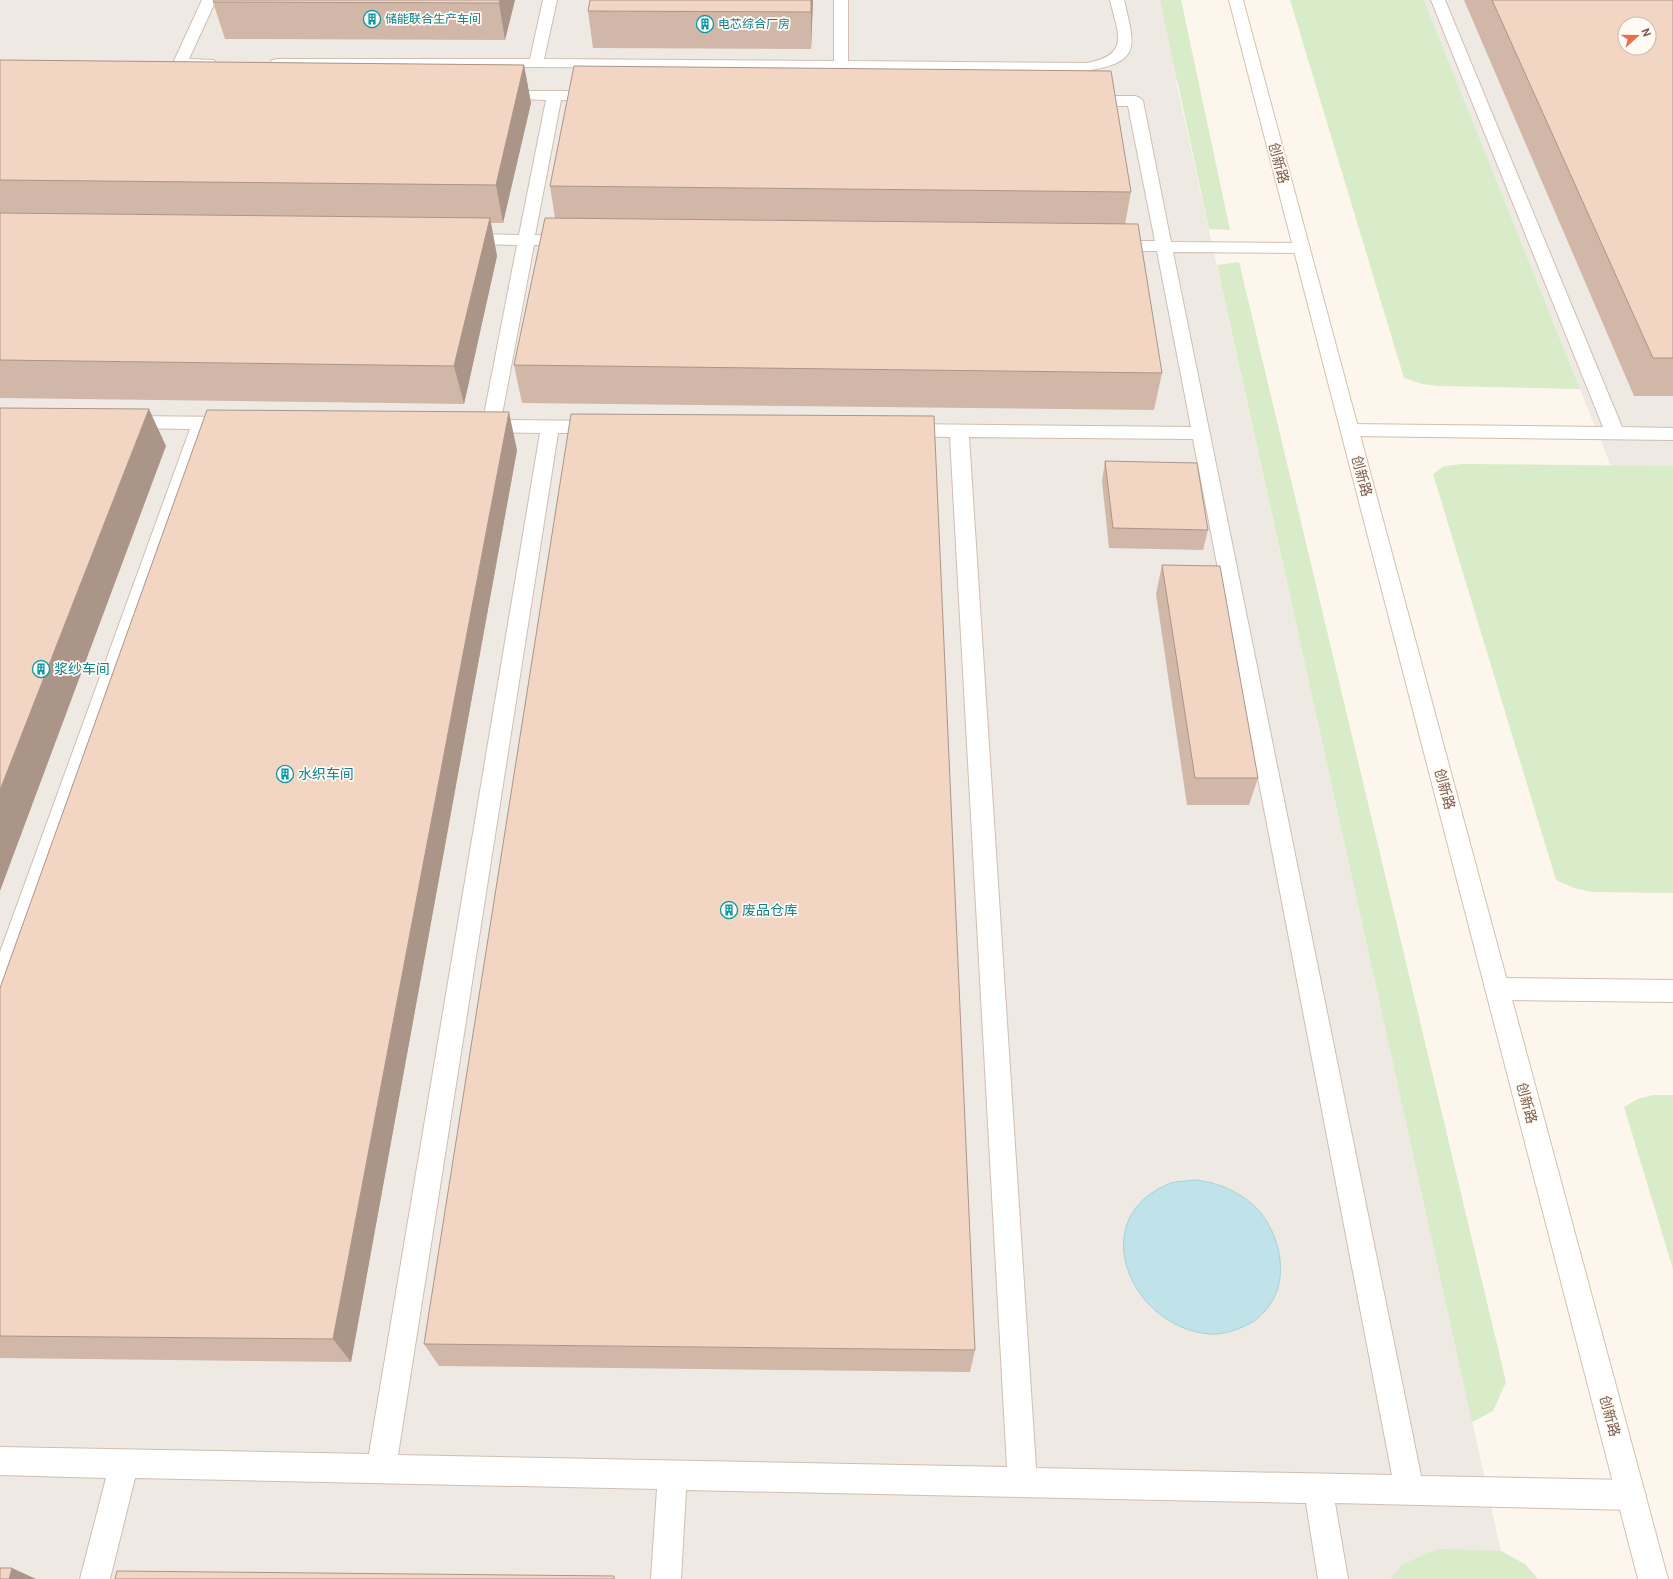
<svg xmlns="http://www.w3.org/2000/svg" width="1673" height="1579" viewBox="0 0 1673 1579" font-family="Roboto,'Noto Sans SC',sans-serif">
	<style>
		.industrial { fill: #efe9e4; fill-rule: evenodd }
		.green { fill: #d8ecc9 }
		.water { fill: #bfe3e8; stroke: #a5d3da }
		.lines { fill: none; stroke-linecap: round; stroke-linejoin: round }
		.service-casing { stroke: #d1beb0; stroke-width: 2 }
		.secondary-casing { stroke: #d6c0b0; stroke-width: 2 }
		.service { fill: #fff; fill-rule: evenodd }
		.secondary { fill: #fff; fill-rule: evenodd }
		.wall { fill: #d1b7a8 }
		.shaded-wall { fill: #aa9588 }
		.building { fill: #f3d5c3; stroke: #aa9588; fill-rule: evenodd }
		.labels { text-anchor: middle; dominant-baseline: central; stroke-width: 3.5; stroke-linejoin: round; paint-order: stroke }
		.far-culture-label { font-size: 12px; fill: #0d838f; stroke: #fffaf3; text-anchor: start }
		.street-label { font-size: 14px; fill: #7a5c4d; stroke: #fffaf3 }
		.culture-label { font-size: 14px; fill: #0d838f; stroke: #fffaf3; text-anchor: start }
	</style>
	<rect width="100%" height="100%" fill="#fdf6ec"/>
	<!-- industrial -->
	<path class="industrial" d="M0,0H1181L1198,81H1176L1507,1579H0Z
		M1424,0H1673V621L1580,389ZM1625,24H1649V48H1625Z"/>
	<!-- green -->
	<path class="green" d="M1160,0H1181L1230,230L1209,229Z
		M1290,0H1424L1580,389L1439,386L1422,384L1404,378Z
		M1239,262L1506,1382L1493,1411L1472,1422L1217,265Z
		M1463,464L1673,466V893L1591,892L1574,888L1556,880L1433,474L1444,466Z
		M1653,1095H1673V1269L1624,1107L1638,1099Z
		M1438,1549L1501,1551L1525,1564L1538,1579H1391L1403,1564Z"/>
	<!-- water -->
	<path class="water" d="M1195,1180C1202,1181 1211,1182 1218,1185C1233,1189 1251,1201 1261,1213C1282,1240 1290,1284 1265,1311C1260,1316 1256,1321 1249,1324C1237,1330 1223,1335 1209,1334C1130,1327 1083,1217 1171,1183C1178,1181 1187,1181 1195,1180Z"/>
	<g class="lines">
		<!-- service casing -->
		<g class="service-casing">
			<path id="service" d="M202,0H216L189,59L214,60L216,63L214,66L209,67L175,66L173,63Z
				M543,0H557L544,59L834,61V0H848V61L1086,63C1131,55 1118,34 1110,0H1124C1135,47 1142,62 1086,71L536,67H277L272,66L270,63L272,60L277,59H530Z
				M1431,0H1445L1622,427L1673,428V440L1350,436L1344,434L1341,430L1344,426L1350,424L1603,427Z
				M500,91H597L602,93L605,96L602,99L597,101L561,100L535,235L577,237L579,241L577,245L571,246L534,245L501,420L599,421L605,423L608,427L605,431L599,433H558L398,1455L1007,1467L950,437L905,436L899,434L896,430L899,426L905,424L1191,427L1157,251H1111L1105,250L1103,246L1105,242L1111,241H1155L1128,106H1085L1080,104L1077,101L1080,98L1085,96H1135L1140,98L1143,101L1171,242L1302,243L1308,244L1310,248L1308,252L1302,253L1173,252L1421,1476L1631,1480L1641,1485L1646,1495L1641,1505L1631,1510L1335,1503L1348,1579H1318L1306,1503L686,1490L681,1579H651L657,1489L135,1478L110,1579H80L106,1478L0,1475V1447L369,1454L540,433L483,432L477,430L474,426L477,422L483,420L517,245L465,244L459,243L457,239L459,235L465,234L519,235L546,100L495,98L493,95L495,92ZM969,437L1193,439L1392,1475L1036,1468Z
				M125,416L233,417L239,419L242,423L239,427L233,429H208L12,985L8,992L0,996V952L190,429L125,428L119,426L116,422L119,418Z
				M1497,978L1673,980V1002L1497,1000L1489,996L1485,989L1489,982Z"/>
		</g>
		<!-- secondary casing -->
		<g class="secondary-casing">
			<path id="secondary" d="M1229,0H1243L1668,1579H1638Z"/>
		</g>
		<!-- service -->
		<use href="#service" class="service"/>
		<!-- secondary -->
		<use href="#secondary" class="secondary"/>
	</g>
	<!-- wall -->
	<path class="wall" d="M515,0L505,40L225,39L213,2Z
		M813,0L811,49L593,48L588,11Z
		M1464,0H1673V396H1634Z
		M0,60L524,65L531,103L503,223H491L497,256L464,404L0,398Z
		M550,186L1131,192L1125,224L1162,373L1154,410L522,403L514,365L555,218Z
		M517,450L351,1362L0,1358V988Z
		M1105,461L1208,530L1203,550L1109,548L1102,481Z
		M1162,565L1258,778L1249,805H1187L1156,594Z
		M424,1344L975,1350L970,1372L439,1366Z"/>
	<!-- shaded-wall -->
	<path class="shaded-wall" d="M500,0H515L505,40L499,3Z
		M811,0H813L811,49Z
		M524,65L531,103L503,223L496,185Z
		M490,218L497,256L464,404L454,366Z
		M149,409L166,446L0,891V790Z
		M509,412L517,450L351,1362L333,1339Z
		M12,1568L36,1579H9Z"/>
	<!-- building -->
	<path class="building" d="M214,0H500L499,3L213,2Z
		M590,0H811V12L588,11Z
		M1492,0H1673V358H1653ZM1625,24H1649V48H1625Z
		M0,60L524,65L496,185L0,180Z
		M574,66L1111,71L1131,192L550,186Z
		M0,213L490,218L454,366L0,360Z
		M545,218L1138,224L1162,373L514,365Z
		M0,408L149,409L0,790Z
		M207,410L509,412L333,1339L0,1336V988Z
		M571,414L934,416L975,1350L424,1344Z
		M1105,461L1197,463L1208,530L1113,528Z
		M1162,565L1220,566L1258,778H1195Z
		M0,1568H12L9,1579H0Z
		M117,1571L614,1576V1579H115Z"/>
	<!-- icons -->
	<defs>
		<g id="building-ring" transform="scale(0.9)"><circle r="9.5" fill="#fffaf3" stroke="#0f9aa8" stroke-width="1.5"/><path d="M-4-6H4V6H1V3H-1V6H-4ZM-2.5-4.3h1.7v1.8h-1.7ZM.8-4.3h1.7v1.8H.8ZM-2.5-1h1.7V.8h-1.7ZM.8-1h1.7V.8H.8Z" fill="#0f9aa8"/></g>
	</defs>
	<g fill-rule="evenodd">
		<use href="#building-ring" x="372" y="19"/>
		<use href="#building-ring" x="705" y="24"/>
		<use href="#building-ring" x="41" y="669"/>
		<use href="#building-ring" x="285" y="774"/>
		<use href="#building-ring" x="729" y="910"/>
	</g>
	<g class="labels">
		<!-- far-culture labels -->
		<g class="far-culture-label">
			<text x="385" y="19">储能联合生产车间</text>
			<text x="718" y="24">电芯综合厂房</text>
		</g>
		<!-- street labels -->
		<g class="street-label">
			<text transform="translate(1279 163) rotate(75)">创新路</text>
			<text transform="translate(1362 476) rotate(75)">创新路</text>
			<text transform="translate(1445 789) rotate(75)">创新路</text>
			<text transform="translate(1527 1103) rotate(75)">创新路</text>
			<text transform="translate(1610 1416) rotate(75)">创新路</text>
		</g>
		<!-- culture labels -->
		<g class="culture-label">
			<text x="54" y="669">浆纱车间</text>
			<text x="298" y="774">水织车间</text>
			<text x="742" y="910">废品仓库</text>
		</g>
	</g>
	<!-- north arrow -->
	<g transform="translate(1637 36) rotate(69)"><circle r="19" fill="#fffaf3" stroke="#cabbb1"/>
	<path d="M0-3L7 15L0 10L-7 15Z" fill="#e76f51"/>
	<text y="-6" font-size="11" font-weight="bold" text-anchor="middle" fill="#7a5c4d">N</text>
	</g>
</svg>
